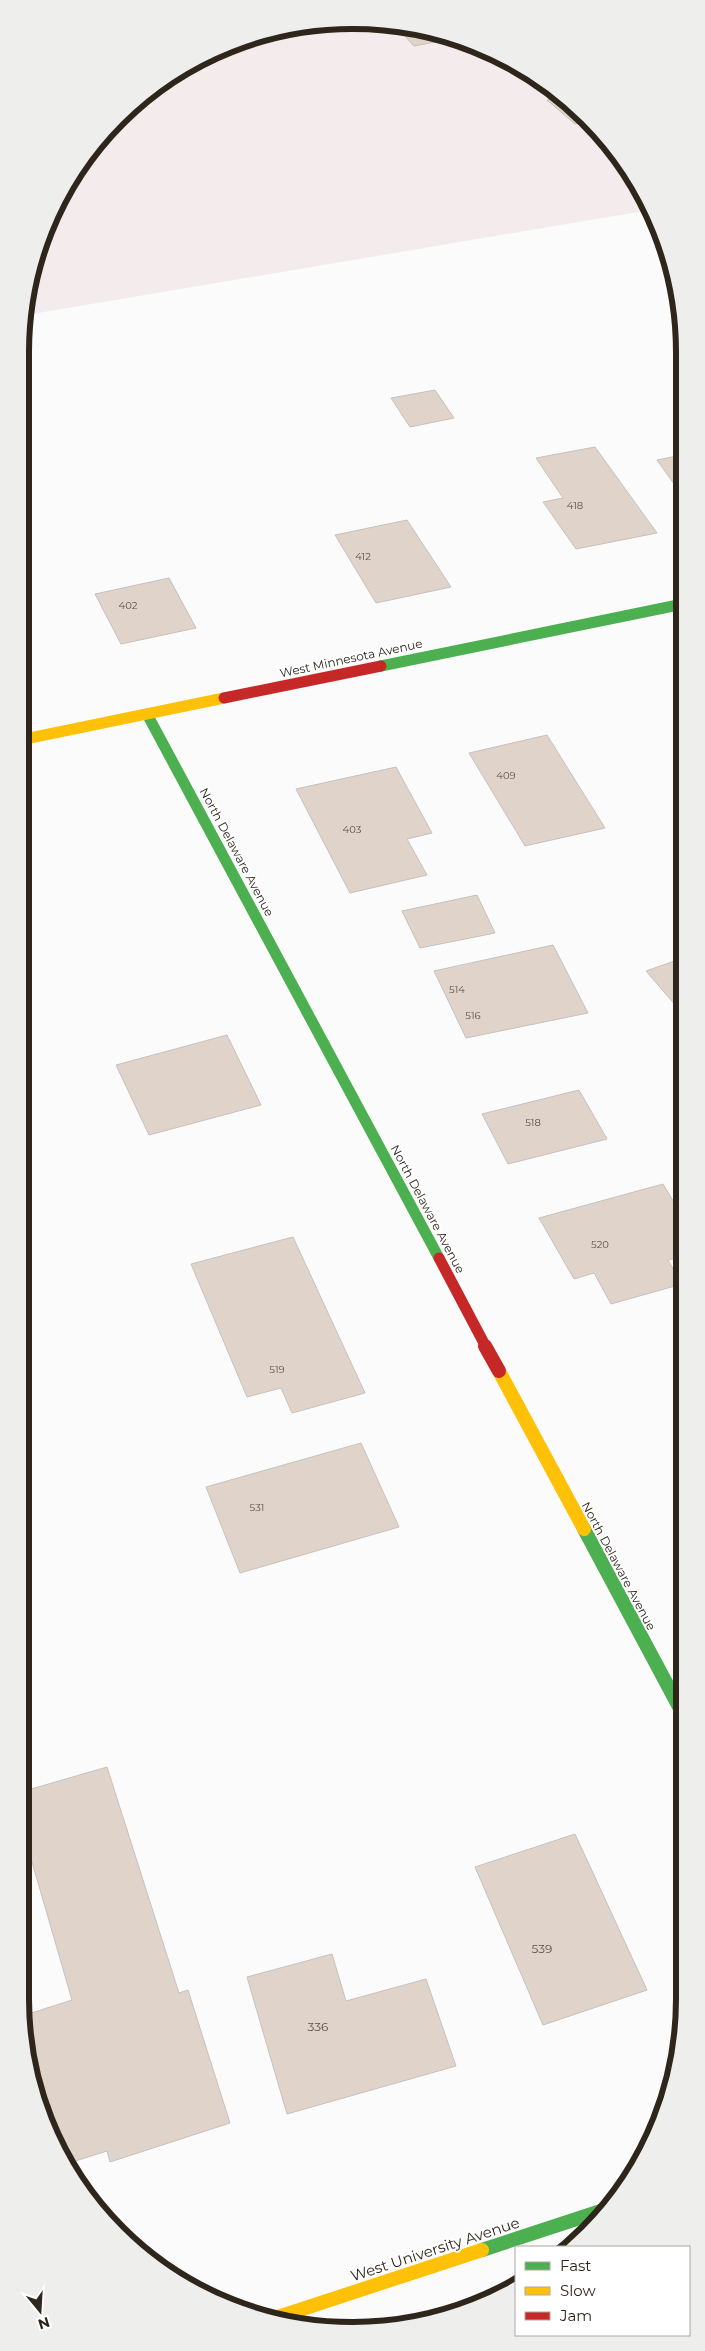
<svg xmlns="http://www.w3.org/2000/svg" width="705" height="2351" viewBox="0 0 705 2351" font-family="Montserrat,sans-serif">
	<style>
		.commercial { fill: #f4ebec }
		.building { fill: #e0d4ca; stroke: #c6c1bd }
		.lines { fill: none; stroke-linecap: round; stroke-linejoin: round }
		.fast-far1 { stroke: #4caf50; stroke-width: 11 }
		.fast { stroke: #4caf50; stroke-width: 14 }
		.slow-far1 { stroke: #ffc107; stroke-width: 11 }
		.slow { stroke: #ffc107; stroke-width: 14 }
		.jam-far1 { stroke: #c62828; stroke-width: 11 }
		.jam { stroke: #c62828; stroke-width: 14 }
		.labels { text-anchor: middle; dominant-baseline: central; stroke-width: 4; stroke-linejoin: round; paint-order: stroke }
		.number-label { font-size: 10px; fill: #5b5247 }
		.street-label { font-size: 12px; fill: #2f261b; stroke: #fff }
		.near-number-label { font-size: 12px; fill: #5b5247 }
		.near-street-label { font-size: 15px; fill: #2f261b; stroke: #fff }
		.rim { fill: none; stroke: #2f261b; stroke-width: 6 }
	</style>
	<rect width="100%" height="100%" fill="#fbfbfb"/>
	<!-- commercial -->
	<path class="commercial" d="M353,20L418,26L519,65L602,133L650,210L26,315V287L45,225L76,168L118,117L168,76L226,45L288,26Z"/>
	<!-- building -->
	<path class="building" d="M422,28L450,39L414,46L401,32Z
		M558,97L587,121L575,124L547,100Z
		M435,390L454,418L410,427L391,398Z
		M595,447L657,533L576,549L543,502L563,498L536,458Z
		M682,455V495L657,460Z
		M407,520L451,587L376,603L335,535Z
		M169,578L196,628L121,644L95,594Z
		M547,735L605,828L525,846L469,753Z
		M396,767L432,833L407,839L427,875L350,893L296,789Z
		M477,895L495,933L420,948L402,911Z
		M553,945L588,1013L466,1038L434,971Z
		M683,958V1005L677,1007L646,971Z
		M227,1035L261,1105L149,1135L116,1065Z
		M579,1090L607,1139L508,1164L482,1114Z
		M663,1184L684,1219V1256L668,1260L682,1284L611,1304L594,1273L574,1279L539,1218Z
		M293,1237L365,1393L292,1413L281,1388L247,1397L191,1264Z
		M361,1443L399,1527L240,1573L206,1487Z
		M107,1767L179,1993L188,1990L230,2123L110,2162L107,2151L69,2163L45,2125L26,2063L22,2016L72,2000L21,1824V1792Z
		M575,1834L647,1990L543,2025L475,1867Z
		M332,1954L346,2001L426,1979L456,2066L287,2114L247,1977Z"/>
	<g class="lines">
		<!-- fast-far1 -->
		<path class="fast-far1" d="M381,666L683,604
			M147,714L439,1258"/>
		<!-- fast -->
		<path class="fast" d="M584,1529L685,1718
			M482,2250L604,2210"/>
		<!-- slow-far1 -->
		<path class="slow-far1" d="M25,739L224,698"/>
		<!-- slow -->
		<path class="slow" d="M499,1371L584,1529
			M275,2318L482,2250"/>
		<!-- jam-far1 -->
		<path class="jam-far1" d="M224,698L381,666
			M439,1258L486,1347"/>
		<!-- jam -->
		<path class="jam" d="M485,1346L499,1371"/>
	</g>
	<g class="labels">
		<!-- number labels -->
		<g class="number-label">
			<text x="575" y="505">418</text>
			<text x="363" y="556">412</text>
			<text x="128" y="605">402</text>
			<text x="506" y="775">409</text>
			<text x="352" y="829">403</text>
			<text x="457" y="989">514</text>
			<text x="473" y="1015">516</text>
			<text x="533" y="1122">518</text>
			<text x="600" y="1244">520</text>
			<text x="277" y="1369">519</text>
			<text x="257" y="1507">531</text>
		</g>
		<!-- street labels -->
		<g class="street-label">
			<text transform="translate(351 658) rotate(-12)">West Minnesota Avenue</text>
			<text transform="translate(237 852) rotate(62)">North Delaware Avenue</text>
			<text transform="translate(428 1209) rotate(62)">North Delaware Avenue</text>
			<text transform="translate(619 1566) rotate(62)">North Delaware Avenue</text>
		</g>
		<!-- near-number labels -->
		<g class="near-number-label">
			<text x="542" y="1948">539</text>
			<text x="318" y="2026">336</text>
		</g>
		<!-- near-street labels -->
		<g class="near-street-label">
			<text transform="translate(435 2249) rotate(-18)">West University Avenue</text>
		</g>
	</g>
	<!-- crop -->
	<path d="M0 0H705V2351H0ZM352 29H353A323 323 0 0 1 676 352V1999A323 323 0 0 1 353 2322H352A323 323 0 0 1 29 1999V352A323 323 0 0 1 352 29Z" fill="#eeeeed" fill-rule="evenodd"/>
	<path class="rim" d="M352 29H353A323 323 0 0 1 676 352V1999A323 323 0 0 1 353 2322H352A323 323 0 0 1 29 1999V352A323 323 0 0 1 352 29Z"/>
	<!-- legend -->
	<rect x="515" y="2246" width="175" height="90" fill="#ffffff" stroke="#aca8a4"/>
	<rect x="525" y="2262" width="25" height="8" fill="#4caf50" stroke="#aca8a4"/>
	<text x="560" y="2271" font-size="15" fill="#2f261b">Fast</text>
	<rect x="525" y="2287" width="25" height="8" fill="#ffc107" stroke="#aca8a4"/>
	<text x="560" y="2296" font-size="15" fill="#2f261b">Slow</text>
	<rect x="525" y="2312" width="25" height="8" fill="#c62828" stroke="#aca8a4"/>
	<text x="560" y="2321" font-size="15" fill="#2f261b">Jam</text>
	<!-- north arrow -->
	<g transform="translate(40 2311) rotate(162)" stroke="#ffffff" stroke-width="4" paint-order="stroke">
	<path d="M0-4L9 19L0 12L-9 19Z" fill="#2f261b"/>
	<text y="-8" font-size="14" font-weight="bold" text-anchor="middle" fill="#2f261b">N</text>
	</g>
</svg>
